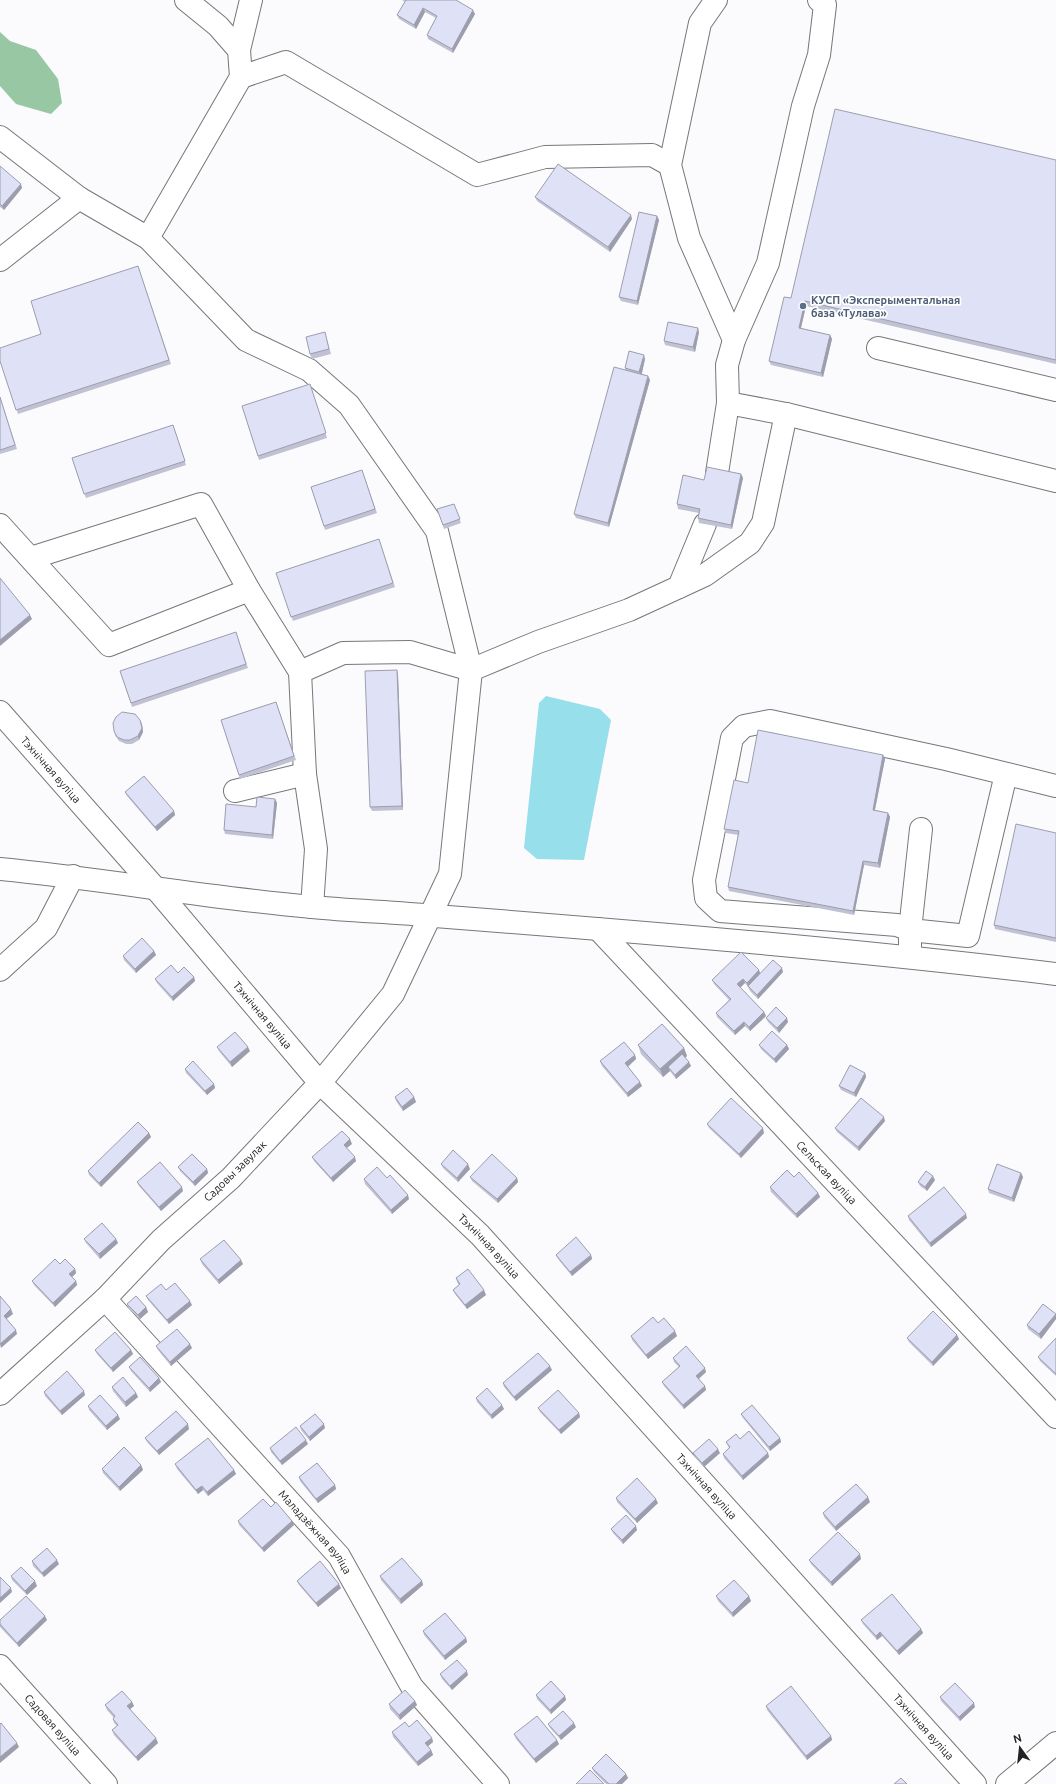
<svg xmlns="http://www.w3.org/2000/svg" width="1056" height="1784" viewBox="0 0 1056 1784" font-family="Ubuntu,sans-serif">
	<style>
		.forest { fill: #98c8a3 }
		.water { fill: #97dfea }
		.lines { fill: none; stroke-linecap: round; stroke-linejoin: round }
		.minor-casing { stroke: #777679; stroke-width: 24 }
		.minor { stroke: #fff; stroke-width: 22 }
		.wall { fill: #c0c2d4 }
		.shaded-wall { fill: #9c9ead }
		.building { fill: #dfe2f7; stroke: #9c9ead }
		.service-dot { fill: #5c6f8a; stroke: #fff; stroke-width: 1.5 }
		.labels { text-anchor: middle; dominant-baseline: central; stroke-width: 3.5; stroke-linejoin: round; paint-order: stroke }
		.service-label { font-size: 11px; font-weight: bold; fill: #4e5e75; stroke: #fff; text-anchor: start }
		.street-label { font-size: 11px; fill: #242324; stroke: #fff }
	</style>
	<rect width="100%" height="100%" fill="#fbfafd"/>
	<!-- forest -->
	<path class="forest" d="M0,32L10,41L36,50L58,79L62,103L51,114L16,104L0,86Z"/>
	<!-- water -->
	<path class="water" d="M546,696L600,709L611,720L584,860L537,859L524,848L539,703Z"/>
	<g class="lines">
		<!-- minor casing -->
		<g class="minor-casing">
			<g id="minor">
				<path d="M716,0L700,23L670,165L689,238L734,340"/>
				<path d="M239,50L251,0"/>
				<path d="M241,77L286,62L477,175L545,157L652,155L670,165"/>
				<path d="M0,137L79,198L148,238L246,340L309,370L349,405L437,531L471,670L450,874L393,994L320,1083L231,1178L161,1240L105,1299L0,1394"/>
				<path d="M148,238L241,77L239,50L218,26L186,0"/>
				<path d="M0,260L79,198"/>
				<path d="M878,348L1056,390"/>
				<path d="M728,403L727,365L734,340L768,263L803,106L819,55L825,5L819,0"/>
				<path d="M717,473L728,403L786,414"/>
				<path d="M0,525L109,645L249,590L300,672"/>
				<path d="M31,558L201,504L249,590"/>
				<path d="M679,587L705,524"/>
				<path id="s1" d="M0,712L156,889L320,1083L480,1235L975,1784"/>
				<path d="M305,774L300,672L343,653L410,652L471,670L538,642L629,610L705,575L750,543L763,523L786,414L1056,481"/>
				<path d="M235,791L305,774L316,849L312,907"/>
				<path d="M921,829L910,930L968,936L1006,774"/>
				<path d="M0,869C104,879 208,898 312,907C353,911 394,912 435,916C642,932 849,949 1056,974"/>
				<path id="s2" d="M598,929L1056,1417"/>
				<path d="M910,956V930L897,925L720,911L706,898L704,880L732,738L744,726L770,721L946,759L1056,786"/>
				<path d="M0,970L46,928L73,876"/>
				<path id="s3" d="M105,1299L339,1556L412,1687L498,1784"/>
				<path id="s4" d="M0,1666L106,1784"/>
				<path d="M1007,1784L1056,1743"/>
			</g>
		</g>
		<!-- minor -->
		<use href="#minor" class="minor"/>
	</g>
	<!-- wall -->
	<path class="wall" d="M402,0H456L475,14L453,53L428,39L427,35L436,18L425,12L416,29L399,19L397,15L405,2Z
		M1056,160V364L806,306L801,328L830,335L832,339L823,377L771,365L769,361L791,298Z
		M0,166L22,188L4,210L0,207Z
		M535,197L632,219L610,252L537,201Z
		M657,216L659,220L638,305L621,301L619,297Z
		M138,266L171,364L18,414L0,361L41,334Z
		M699,332L695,352L665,345L664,341Z
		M326,336L331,354L312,359L310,354Z
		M645,359L642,374L648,376L650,380L609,527L576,518L574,514L625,370V368Z
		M310,384L327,438L259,460L242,406Z
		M0,397L17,449L0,454Z
		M173,425L186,465L86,498L72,458Z
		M362,470L377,513L325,530L311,487Z
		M741,474L743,478L732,529L699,523L698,518L699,513L678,509L677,504L704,480Z
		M454,504L461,523L444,529L437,509Z
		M379,539L395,587L293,621L276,573Z
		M236,632L248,668L132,707L120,671Z
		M397,670L398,674L403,810L372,811L370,807Z
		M276,702L296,760L240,779L221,720Z
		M142,724L143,732L139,740L132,744H126L119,741L115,735L114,731Z
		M883,755L885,759L875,810L888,813L890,817L880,868L864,865L854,915L729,891L728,887L738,835L726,833L724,829L748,783Z
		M125,792L174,811L175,815L157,831L127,796Z
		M275,799L277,803L273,839L225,834L224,830L256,807Z
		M1056,833V942L995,929L994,925Z
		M154,951L156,955L136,973L124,960L123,956Z
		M783,972L758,999L750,991L748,987L745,983L740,987L764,1012L766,1016L750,1031L745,1026L735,1035L717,1017L716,1013L729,1000L714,984L712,980L760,974Z
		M178,973L194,977L195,981L173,1001L157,983L155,979Z
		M766,1018L788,1022L779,1033L768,1022Z
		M638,1045L684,1048L687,1056L685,1058L691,1066L676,1079L670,1071L663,1077L641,1054Z
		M759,1045H787L789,1049L776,1063L761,1049Z
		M217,1047L250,1051L232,1067L219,1051Z
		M635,1055L636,1059L628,1067L642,1086L628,1097L602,1066L600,1061Z
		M185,1069L214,1084L215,1088L207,1095L186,1073Z
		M865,1073L866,1077L856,1097L841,1090L839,1086Z
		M395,1097H414L416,1102L403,1111L396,1101Z
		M885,1121L859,1151L837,1132L835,1128Z
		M707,1124L764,1133L741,1158L709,1128Z
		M149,1133L151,1137L101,1187L89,1175L88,1171Z
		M352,1144L347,1148L356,1161L333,1182L314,1161L312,1157Z
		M441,1164L470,1169L458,1182L443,1168Z
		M178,1167L207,1169L208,1173L195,1186L180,1171Z
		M1021,1173L1023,1177L1014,1202L989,1193L988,1189Z
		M470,1177L517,1178L518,1182L498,1203L472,1181Z
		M387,1178L409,1199L392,1214L365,1184L364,1179Z
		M935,1180L927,1191L920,1186L918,1182Z
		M137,1182L183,1191L161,1211L139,1186Z
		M770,1187L818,1193L820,1197L797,1218L771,1192Z
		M908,1216L967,1218L931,1247L909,1220Z
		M84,1239H116L118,1243L100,1259L86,1243Z
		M556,1255H591L592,1259L572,1276L558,1259Z
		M200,1259L243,1264L219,1284L202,1264Z
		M60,1264L75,1269L76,1273L72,1277L76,1281L77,1285L55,1307L34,1285L32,1281Z
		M456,1278L486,1295L467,1309L455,1294L453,1290L459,1285L457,1282Z
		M146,1296L192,1305L169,1324L148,1300Z
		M127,1304L146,1307L148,1312L140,1319L129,1309Z
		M1056,1314V1319L1041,1339L1028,1329L1027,1325Z
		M658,1323L677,1336L648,1359L632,1340L631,1336Z
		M957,1335L959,1339L933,1366L909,1342L907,1338Z
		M1056,1338V1376L1040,1361L1038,1357Z
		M156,1346L192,1348L171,1366L158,1350Z
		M95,1350H131L133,1354L113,1372L97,1354Z
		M673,1358L706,1372L699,1379L705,1386L706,1390L684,1409L664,1386L662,1382L679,1367L674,1362Z
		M129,1367L159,1378L161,1382L150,1392L131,1371Z
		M552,1370L516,1401L504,1387L503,1383Z
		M112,1387L136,1393L138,1397L126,1407L113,1391Z
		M44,1392L85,1395L62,1415L45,1396Z
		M476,1398L504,1409L492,1419L477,1402Z
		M88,1406L120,1419L107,1430L89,1410Z
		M538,1408L579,1413L580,1417L561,1434L540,1412Z
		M741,1414L780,1438L781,1442L770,1451L743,1418Z
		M300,1426L325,1428L310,1441L301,1430Z
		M189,1429L159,1455L147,1442L145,1438Z
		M740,1439L768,1453L769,1457L743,1480L724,1458L723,1454L729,1448L726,1442Z
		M308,1444L282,1465L271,1452L270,1448Z
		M693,1453H720L704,1467L695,1457Z
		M175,1464L234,1470L236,1474L208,1496L203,1490L198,1494L177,1469Z
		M141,1465L143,1470L120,1491L103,1473L102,1469Z
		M299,1477L335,1485L336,1489L318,1503L300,1481Z
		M616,1498L658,1503L637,1523L617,1502Z
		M870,1502L836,1531L824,1517L823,1513Z
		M271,1507L294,1525L264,1552L239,1525L238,1521Z
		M611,1529L637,1530L623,1544L613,1533Z
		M861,1559L832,1586L811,1564L809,1560Z
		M32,1561L59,1564L44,1577L33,1566Z
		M11,1576L37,1586L27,1595L12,1580Z
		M380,1576L422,1581L423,1585L401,1604L381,1580Z
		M297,1581L341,1588L318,1607L299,1585Z
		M716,1596L751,1601L733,1617L718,1601Z
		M0,1620H47L19,1647L0,1627Z
		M861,1620L921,1629L923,1633L899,1655L882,1636L877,1640L863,1624Z
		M423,1631L466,1638L467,1642L445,1660L424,1635Z
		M440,1674L468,1675L452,1690L442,1679Z
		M536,1695L565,1696L566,1700L551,1714L537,1699Z
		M940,1697L975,1707L960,1721L941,1701Z
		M415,1701L417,1705L400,1720L390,1709L389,1704Z
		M132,1702L134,1706L130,1709L158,1743L138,1761L114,1735L112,1730L117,1726L114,1723L113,1719L114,1718L107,1710L105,1705Z
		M766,1706L831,1736L832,1740L807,1760L767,1710Z
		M548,1724L576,1727L561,1740L550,1728Z
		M409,1727L432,1738L433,1742L428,1746L431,1750L433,1755L418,1766L393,1737L392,1732Z
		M514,1734L559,1744L536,1763L516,1739Z
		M592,1768L626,1774L628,1778L622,1784H606L594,1772Z"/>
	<!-- shaded-wall -->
	<path class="shaded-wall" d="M423,8L425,12L416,29L414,25Z
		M473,10L475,14L453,53L452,49Z
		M21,184L22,188L4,210L2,206Z
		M631,215L632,219L610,252L608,247Z
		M657,216L659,220L638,305L637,301Z
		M805,301L806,306L800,332L799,328Z
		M698,328L699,332L695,352L693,347Z
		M830,335L832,339L823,377L821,373Z
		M644,355L645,359L641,376L639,372Z
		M648,376L650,380L609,527L608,523Z
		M741,474L743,478L732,529L731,525Z
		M30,615L32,619L0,646V640Z
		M397,670L398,674L403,810L402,806Z
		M140,720L142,724L143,732L139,740L138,736Z
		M883,755L885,759L874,814L873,810Z
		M275,799L277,803L273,839L272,835Z
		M174,811L175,815L157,831L155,827Z
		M888,813L890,817L880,868L878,863Z
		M863,861L864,865L854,915L853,911Z
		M154,951L156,955L136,973L135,969Z
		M782,968L783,972L758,999L757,995Z
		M759,970L761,975L748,987L747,983Z
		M194,977L195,981L173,1001L172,997Z
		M743,979L745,983L739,989L737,984Z
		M764,1012L766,1016L750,1031L749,1027Z
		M787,1018L788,1022L779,1033L777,1028Z
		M744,1022L745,1026L735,1035L734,1031Z
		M787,1045L789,1049L776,1063L774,1059Z
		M248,1047L250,1051L232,1067L230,1062Z
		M684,1048L687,1056L671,1070L668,1067L670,1071L663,1077L660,1069Z
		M635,1055L636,1059L626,1068L625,1063Z
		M689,1062L691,1066L676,1079L675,1075Z
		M865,1073L866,1077L856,1097L854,1093Z
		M640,1082L642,1086L628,1097L627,1093Z
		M214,1084L215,1088L207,1095L205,1091Z
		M414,1097L416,1102L403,1111L402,1107Z
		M884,1117L885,1121L859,1151L858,1147Z
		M763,1128L764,1133L741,1158L739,1154Z
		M149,1133L151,1137L101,1187L99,1183Z
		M350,1139L352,1144L345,1149L344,1145Z
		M355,1157L356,1161L333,1182L331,1178Z
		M468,1164L470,1169L458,1182L457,1178Z
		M207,1169L208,1173L195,1186L193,1182Z
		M1021,1173L1023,1177L1014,1202L1012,1198Z
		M933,1176L935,1180L927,1191L925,1187Z
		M517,1178L518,1182L498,1203L497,1199Z
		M182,1187L183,1191L161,1211L159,1207Z
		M818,1193L820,1197L797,1218L796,1214Z
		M408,1195L409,1199L392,1214L391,1210Z
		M966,1214L967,1218L931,1247L930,1243Z
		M116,1239L118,1243L100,1259L99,1254Z
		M591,1255L592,1259L572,1276L570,1272Z
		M241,1260L243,1264L219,1284L218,1280Z
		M75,1269L76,1273L71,1278L69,1274Z
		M76,1281L77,1285L55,1307L53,1303Z
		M484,1290L486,1295L467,1309L465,1305Z
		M190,1301L192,1305L169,1324L167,1320Z
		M146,1307L148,1312L140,1319L138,1315Z
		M11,1309L13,1314L5,1320L4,1316Z
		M1056,1314V1319L1041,1339L1039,1334Z
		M16,1330L17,1334L1,1348L0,1344Z
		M675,1331L677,1336L648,1359L646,1355Z
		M957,1335L959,1339L933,1366L932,1362Z
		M190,1344L192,1348L171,1366L170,1362Z
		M131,1350L133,1354L113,1372L111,1368Z
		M550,1366L552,1370L516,1401L514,1397Z
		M705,1368L706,1372L697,1380L696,1376Z
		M159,1378L161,1382L150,1392L149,1388Z
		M705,1386L706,1390L684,1409L683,1405Z
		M84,1391L85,1395L62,1415L60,1411Z
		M136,1393L138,1397L126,1407L125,1402Z
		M502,1405L504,1409L492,1419L491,1415Z
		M579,1413L580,1417L561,1434L559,1430Z
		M118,1415L120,1419L107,1430L106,1426Z
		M188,1424L189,1429L159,1455L157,1451Z
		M324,1424L325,1428L310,1441L309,1437Z
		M780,1438L781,1442L770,1451L769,1447Z
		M306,1440L308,1444L282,1465L280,1461Z
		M718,1449L720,1453L704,1467L702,1463Z
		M768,1453L769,1457L743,1480L742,1476Z
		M141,1465L143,1470L120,1491L119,1487Z
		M234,1470L236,1474L208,1496L207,1492Z
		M335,1485L336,1489L318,1503L316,1499Z
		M202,1486L203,1490L198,1494L196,1490Z
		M868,1497L870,1502L836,1531L835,1527Z
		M656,1499L658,1503L637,1523L635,1519Z
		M292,1521L294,1525L264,1552L262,1548Z
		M636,1526L637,1530L623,1544L622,1540Z
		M860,1554L861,1559L832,1586L831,1582Z
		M57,1560L59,1564L44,1577L42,1573Z
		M35,1581L37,1586L27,1595L25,1591Z
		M422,1581L423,1585L401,1604L400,1599Z
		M339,1584L341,1588L318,1607L316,1603Z
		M11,1588L12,1592L0,1603V1598Z
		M749,1596L751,1601L733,1617L732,1613Z
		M45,1616L47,1620L19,1647L17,1643Z
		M921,1629L923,1633L899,1655L897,1651Z
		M880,1632L882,1636L877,1640L876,1636Z
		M466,1638L467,1642L445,1660L444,1656Z
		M467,1671L468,1675L452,1690L450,1686Z
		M565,1696L566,1700L551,1714L550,1710Z
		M415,1701L417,1705L400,1720L399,1715Z
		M132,1702L134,1706L129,1710L127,1706Z
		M974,1703L975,1707L960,1721L959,1717Z
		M574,1723L576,1727L561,1740L559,1736Z
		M831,1736L832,1740L807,1760L806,1756Z
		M156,1738L158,1743L138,1761L136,1757Z
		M432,1738L433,1742L427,1747L425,1743Z
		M557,1740L559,1744L536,1763L534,1759Z
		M17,1743L19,1747L0,1763V1757Z
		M431,1750L433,1755L418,1766L417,1762Z
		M626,1774L628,1778L622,1784H616Z"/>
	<!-- building -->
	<path class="building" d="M406,0H456L473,10L452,49L427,35L437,16L423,8L414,25L397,15Z
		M835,109L1056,160V360L805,301L799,328L830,335L821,373L769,361L784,297L791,298Z
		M558,164L631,215L608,247L535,197Z
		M0,166L21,184L2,206L0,204Z
		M639,212L657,216L637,301L619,297Z
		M138,266L169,360L16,410L0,361V348L41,334L31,301Z
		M668,322L698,328L693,347L664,341Z
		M325,332L329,349L310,354L306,337Z
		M629,351L644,355L639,372L625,368Z
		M614,367L648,376L608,523L574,514Z
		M310,384L326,433L258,456L242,406Z
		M0,397L15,445L0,450Z
		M173,425L185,461L84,494L72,458Z
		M707,467L741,474L731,525L698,518L700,509L677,504L683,475L704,480Z
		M362,470L375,509L324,526L311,487Z
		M454,504L460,519L443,525L437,509Z
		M379,539L393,583L291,617L276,573Z
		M0,578L30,615L0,640Z
		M236,632L246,664L131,703L120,671Z
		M397,670L402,806L370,807L365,671Z
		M276,702L294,756L239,775L221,720Z
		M122,712L135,714L140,720L142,728L138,736L130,740H124L117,737L114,731L113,723L116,717Z
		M758,730L883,755L873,810L888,813L878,863L863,861L853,911L728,887L739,831L724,829L734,780L748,783Z
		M144,776L174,811L155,827L125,792Z
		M257,797L275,799L272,835L224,830L226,804L256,807Z
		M1016,824L1056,833V938L994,925Z
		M142,938L154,951L135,969L123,956Z
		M741,952L759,970L747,983L743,979L737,984L764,1012L749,1027L744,1022L734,1031L716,1013L731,999L712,980Z
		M773,960L782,968L757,995L748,986Z
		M171,965L178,973L184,967L194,977L172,997L155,979Z
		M776,1007L787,1018L777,1028L766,1018Z
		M662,1024L684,1048L660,1069L638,1045Z
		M772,1031L787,1045L774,1059L759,1045Z
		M235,1032L248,1047L230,1062L217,1047Z
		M624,1042L635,1055L625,1063L640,1082L627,1093L600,1061Z
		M682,1054L689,1062L675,1075L668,1067Z
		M193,1061L214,1084L205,1091L185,1069Z
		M850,1065L865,1073L854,1093L839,1086Z
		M407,1088L414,1097L402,1107L395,1097Z
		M731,1098L763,1128L739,1154L707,1124Z
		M861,1098L884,1117L858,1147L835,1128Z
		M138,1122L149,1133L99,1183L88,1171Z
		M342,1131L350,1139L344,1145L355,1157L331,1178L312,1157Z
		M453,1150L468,1164L457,1178L441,1164Z
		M192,1154L207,1169L193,1182L178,1167Z
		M492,1154L517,1178L497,1199L470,1177Z
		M160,1162L182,1187L159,1207L137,1182Z
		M997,1164L1021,1173L1012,1198L988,1189Z
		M377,1167L387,1178L390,1175L408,1195L391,1210L364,1179Z
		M787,1170L794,1177L799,1172L818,1193L796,1214L770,1187Z
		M926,1171L933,1176L925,1187L918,1182Z
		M944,1187L966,1214L930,1243L908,1216Z
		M102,1223L116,1239L99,1254L84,1239Z
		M576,1237L591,1255L570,1272L556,1255Z
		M224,1240L241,1260L218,1280L200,1259Z
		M55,1259L60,1264L65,1259L75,1269L69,1274L76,1281L53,1303L32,1281Z
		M468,1269L484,1290L465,1305L453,1290L460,1284L456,1278Z
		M175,1283L190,1301L167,1320L146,1296L161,1284L166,1290Z
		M0,1296L11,1309L4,1316L16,1330L0,1344Z
		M136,1296L146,1307L138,1315L127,1304Z
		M1043,1304L1056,1314L1039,1334L1027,1325Z
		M933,1311L957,1335L932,1362L907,1338Z
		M653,1317L658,1323L664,1318L675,1331L646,1355L631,1336Z
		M177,1329L190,1344L170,1362L156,1346Z
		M115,1332L131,1350L111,1368L95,1350Z
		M1056,1338V1374L1038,1357Z
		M686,1346L705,1368L696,1376L705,1386L683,1405L662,1382L680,1366L673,1358Z
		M538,1353L550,1366L514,1397L503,1383Z
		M140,1357L159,1378L149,1388L129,1367Z
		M67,1371L84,1391L60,1411L44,1392Z
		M123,1377L136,1393L125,1402L112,1387Z
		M487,1388L502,1405L491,1415L476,1398Z
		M558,1390L579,1413L559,1430L538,1408Z
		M100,1395L118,1415L106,1426L88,1406Z
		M752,1405L780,1438L769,1447L741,1414Z
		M176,1411L188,1424L157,1451L145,1438Z
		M315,1414L324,1424L309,1437L300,1426Z
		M296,1427L306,1440L280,1461L270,1448Z
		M749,1431L768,1453L742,1476L723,1454L730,1447L726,1442L736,1434L740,1439Z
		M208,1438L234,1470L207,1492L202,1486L196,1490L175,1464Z
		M709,1439L718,1449L702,1463L693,1453Z
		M124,1447L141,1465L119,1487L102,1469Z
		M317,1463L335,1485L316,1499L299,1477Z
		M637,1478L656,1499L635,1519L616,1498Z
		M856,1484L868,1497L835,1527L823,1513Z
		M263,1499L271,1507L276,1502L292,1521L262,1548L238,1521Z
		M626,1515L636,1526L622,1540L611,1529Z
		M838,1532L860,1554L831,1582L809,1560Z
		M47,1548L57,1560L42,1573L32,1561Z
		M402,1558L422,1581L400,1599L380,1576Z
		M320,1561L339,1584L316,1603L297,1581Z
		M21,1567L35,1581L25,1591L11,1576Z
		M0,1577L11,1588L0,1598Z
		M734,1580L749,1596L732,1613L716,1596Z
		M892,1594L921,1629L897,1651L880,1632L876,1636L861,1620Z
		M26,1596L45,1616L17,1643L0,1624V1620Z
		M445,1613L466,1638L444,1656L423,1631Z
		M457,1660L467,1671L450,1686L440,1674Z
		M551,1681L565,1696L550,1710L536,1695Z
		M955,1683L974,1703L959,1717L940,1697Z
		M791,1686L831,1736L806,1756L766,1706Z
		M405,1690L415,1701L399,1715L389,1704Z
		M122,1691L132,1702L127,1706L156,1738L136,1757L112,1730L118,1725L113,1719L115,1716L105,1705Z
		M563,1711L574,1723L559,1736L548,1724Z
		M537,1716L557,1740L534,1759L514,1734Z
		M417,1720L432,1738L425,1743L431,1750L417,1762L392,1732L405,1722L409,1727Z
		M1,1723L17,1743L0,1757V1724Z
		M606,1754L626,1774L616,1784H609L592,1768Z
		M590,1770L604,1784H576Z
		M901,1778L907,1784H894Z"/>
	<!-- markers -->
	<circle class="service-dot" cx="803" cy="306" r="4"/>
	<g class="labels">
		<!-- service labels -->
		<g class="service-label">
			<text x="811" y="300">КУСП «Эксперыментальная<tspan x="811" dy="13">база «Тулава»</tspan></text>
		</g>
		<!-- street labels -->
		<g class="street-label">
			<text stroke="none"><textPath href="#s1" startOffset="77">Тэхнічная вуліца</textPath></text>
			<text stroke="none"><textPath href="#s1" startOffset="401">Тэхнічная вуліца</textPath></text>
			<text transform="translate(235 1171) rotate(-44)">Садовы завулак</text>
			<text stroke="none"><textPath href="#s2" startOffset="334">Сельская вуліца</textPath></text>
			<text stroke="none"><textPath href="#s1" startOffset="725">Тэхнічная вуліца</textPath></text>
			<text stroke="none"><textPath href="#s1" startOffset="1049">Тэхнічная вуліца</textPath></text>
			<text stroke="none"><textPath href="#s3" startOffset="314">Маладзёжная вуліца</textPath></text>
			<text stroke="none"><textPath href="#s4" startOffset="79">Садовая вуліца</textPath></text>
			<text stroke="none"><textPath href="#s1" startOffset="1373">Тэхнічная вуліца</textPath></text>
		</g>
	</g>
	<!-- north arrow -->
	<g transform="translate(1020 1748) rotate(345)" stroke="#ffffff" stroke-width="3" paint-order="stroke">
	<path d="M0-3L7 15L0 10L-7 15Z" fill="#242324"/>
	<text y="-6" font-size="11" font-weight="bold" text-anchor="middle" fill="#242324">N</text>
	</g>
</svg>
